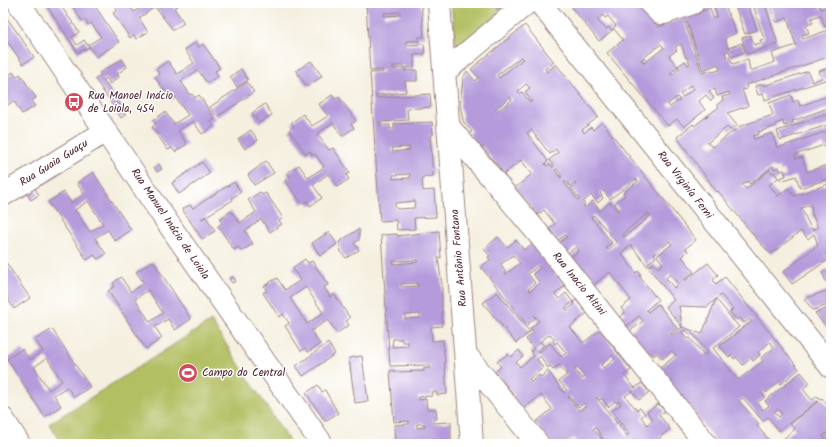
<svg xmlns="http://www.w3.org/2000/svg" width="834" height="447" viewBox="0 0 834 447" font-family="Kalam,sans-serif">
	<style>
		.green { fill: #b2bf62; stroke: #7e6f46 }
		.building { fill: #b59bdc; fill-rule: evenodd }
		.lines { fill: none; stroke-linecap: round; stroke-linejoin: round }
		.minor-casing { stroke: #9f8784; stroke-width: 24 }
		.minor { stroke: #fff; stroke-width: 22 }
		.labels { text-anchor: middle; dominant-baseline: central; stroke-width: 3; stroke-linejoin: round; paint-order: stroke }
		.poi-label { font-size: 11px; fill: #4a1f2b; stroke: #fff; text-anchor: start }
		.street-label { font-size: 11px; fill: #4a1f2b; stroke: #fff }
	</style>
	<rect width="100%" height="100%" fill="#fff"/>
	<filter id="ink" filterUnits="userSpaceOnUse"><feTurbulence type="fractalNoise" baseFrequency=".025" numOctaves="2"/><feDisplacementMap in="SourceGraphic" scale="8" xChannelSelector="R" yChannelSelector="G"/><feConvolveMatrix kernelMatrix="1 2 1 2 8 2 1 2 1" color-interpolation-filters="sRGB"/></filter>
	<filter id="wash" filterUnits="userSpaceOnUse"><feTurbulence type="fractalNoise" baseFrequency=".012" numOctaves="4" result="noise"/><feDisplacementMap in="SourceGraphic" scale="16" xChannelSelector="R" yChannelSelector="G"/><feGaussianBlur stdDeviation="0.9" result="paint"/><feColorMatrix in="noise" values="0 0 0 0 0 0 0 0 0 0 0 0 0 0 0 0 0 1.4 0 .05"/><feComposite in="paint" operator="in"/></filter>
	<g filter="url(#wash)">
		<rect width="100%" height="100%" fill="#f4efde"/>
		<!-- green -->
		<path class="green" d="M451,3H507L506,8L456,50Z
			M211,321L291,444H62L49,424Z"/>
		<g id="blocks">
			<!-- building -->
			<path class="building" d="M45,3H59L79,32L72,37L77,45L84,40L89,47L78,53Z
				M70,3H93L119,42L96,57L88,45L101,37L91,23L88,25L85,19L82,21Z
				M113,3H128L134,12L147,3H176L178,6L174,8L184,23L173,30L155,7L139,18L148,32L136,39L134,35L130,38L113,13L117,11Z
				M366,3H421L424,37H419V41H406V45L424,44L425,54L414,55V68H405V71L417,70V81H405L406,92L376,95V98L430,94L431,107L407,109L408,120L380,122V125H390V129H394V124L432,122L433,135H430L433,176L423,177L422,179L423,191L434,190L436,217L414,218L415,229L397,230L396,220L380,221L370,73L383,72V70L370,71ZM400,12V15L384,16V13ZM393,66H404V68L393,69ZM409,147L410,150L393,152L392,148ZM410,174V178L393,179V175ZM415,201L414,208L397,209L395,206V203Z
				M497,3H507L505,6H503L498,10L494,6Z
				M571,3H639L659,27L710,8L713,18L717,16L714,7L724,3L736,33L725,38L728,48L742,43L745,52L731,57L729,51L725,52L727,58L729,57L733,64L748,59L750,71L775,62L772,53L796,45L787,18L776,22L769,3H817L821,9L831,6V25L825,27L821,15L811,18L813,23L806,25L809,33L802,35L803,39L831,29V56L746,85L747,89L742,90L748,106L727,113L738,127L773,115L769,103L791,95L793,102L798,100L800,106L831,95V107L792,121L793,123L784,126L783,121L775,124L776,126L758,132L759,134L753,136L754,139L772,133L777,148L831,130V147L825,149L824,145L795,155L796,159L802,157L807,172L830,164L831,178L800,188L796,176L781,181L779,178L786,176L784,170L780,171L779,167L774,169L773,166L750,184L748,181L742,185L746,189L770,170L772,173L774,172L778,178L769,185L778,196L788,188L794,196L831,183V251L825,254L828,260L792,284L783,272L818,245L814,234L808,239L801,231L771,254L761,244L718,191L717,192L677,137L693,124L694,126L719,107L717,105L723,100L722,97L730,95L729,92L717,96L715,89L709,91L714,98L711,101L706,95L699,101L705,110L684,127L677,119L668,126L607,53L623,40L614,29L599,41L572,8L573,6ZM603,15L605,18L608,16L616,26L611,30L608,27L606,29L597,20ZM687,22L703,70L718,64L720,70L712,72L711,70L702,73L685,23ZM661,44L664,48L644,63L641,60ZM681,44L686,58L687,57L690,64L688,65L685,61L678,66L680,68L672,75L670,73L678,67L669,56L677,50L675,47ZM691,85L694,89L683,97L680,94ZM677,97L680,100L670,107L668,104ZM734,126L736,129L713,147L707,143L727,127L730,130ZM811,205L812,214L818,228L812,230L801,208Z
				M734,3H747L757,30L745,34Z
				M765,5L778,44L747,54L742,38L750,35L754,45L761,43L760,40L764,39L754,8Z
				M3,12L34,57L23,64L3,35Z
				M525,25L554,62L545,69L547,72L556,64L598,117L582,130L584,133L591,127L593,130L602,122L696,240L686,248L688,251L682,257L694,272L684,280L685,281L708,263L718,275L713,280L716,284L725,277L799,369L781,384L779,382L766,393L764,390L762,392L765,397L757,403L763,410L769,406L765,401L801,372L810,383L803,389L812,400L817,396L820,399L822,398L831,410V430L823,436L826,440L831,435V444H789L784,438L795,429L790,424L818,401L779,431L768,417L763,421L743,398L739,401L759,424L757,426L772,444H718L659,369L676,355L672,351L662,359L657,353L653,356L651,352L647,355L629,332L643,321L639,316L625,327L618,318L625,313L621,308L631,300L610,272L592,286L570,258L579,251L576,247L567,254L559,243L567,237L565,235L557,241L548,230L555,224L544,210L537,215L515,188L532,174L521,160L504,174L482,146L480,148L469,134L472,132L463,121L460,105L463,78L467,71L475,81L479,78L471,69ZM521,57L523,59L499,78L497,75ZM526,84L530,88L525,92L532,101L530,102L522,92L520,94L518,91ZM510,97L512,100L497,111L495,109ZM531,130L550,154L556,149L558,153L549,160L554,166L552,167L550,164L547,166L545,164L548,161L527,133ZM557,169L561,174V178L555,170ZM636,179L638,181L623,193L625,195L614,204L619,209L617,211L610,202L600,211L593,201L585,208L583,206L585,205L583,202L591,195L598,203L603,198L600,193L603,190L610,199ZM566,181L570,186L575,182L576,184L571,188L580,199L578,200L564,182ZM648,213L650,216L624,237L622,234ZM594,215L617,243L608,250L606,247L612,243L591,217ZM670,241L672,244L657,256L663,264L658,268L653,263L650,266L648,263L656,257L654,254ZM631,245L674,300L666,307L682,327L679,306L707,307L721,295L733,309L730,312L737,320L740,318L744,323L750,319L752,321L720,346L729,357L731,355L734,359L736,357L743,365L751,358L753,361L760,355L758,352L770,342L774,348L761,358L763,361L738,380L713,348L739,327L716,299L702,334L682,327L672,335L670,334L677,328L658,304L648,312L646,310L658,300L639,276L641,275L638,271L636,273L621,253ZM670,274L678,284L674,288L666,278ZM686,330L690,335L692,333L708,352L704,355L690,338L687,339L682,332ZM778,409L782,414L779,417L774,412Z
				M196,42L199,47L203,44L220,68L215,71L218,76L207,83L198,70L181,81L190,95L192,94L195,98L199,95L215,119L211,122L214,126L202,134L193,121L178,131L187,144L175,152L172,148L168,150L152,127L156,124L153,120L165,112L174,124L188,115L175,97L171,100L155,77L160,74L156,69L168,61L177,74L194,63L185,50Z
				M122,59L127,67L117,74L119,77L110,84L107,78L103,80L124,110L125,115L121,118L95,79L101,75L99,73Z
				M311,61L322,76L307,87L296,71Z
				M831,67V78L765,100L763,94L758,95L755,86L763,84L764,86L808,71L812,82L822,78L819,71Z
				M241,69L248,80L237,87L230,77Z
				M13,72L16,77L20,74L36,98L31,101L35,106L22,114L14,101L3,108V98L9,94L3,85V79Z
				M247,82L254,92L217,117L210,107Z
				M332,95L335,99L339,97L356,121L351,124L354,128L342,136L333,123L317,134L329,150L333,148L350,173L346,175L349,179L337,187L328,174L313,185L322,198L310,206L307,201L302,204L285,180L290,177L287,173L299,165L308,178L324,167L315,154L312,155L310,151L306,154L289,130L294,126L291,123L303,114L312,126L328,116L319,104Z
				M265,104L272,115L259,123L252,113Z
				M831,113V124L780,140L777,131Z
				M251,130L258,140L245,149L238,139Z
				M266,161L274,173L254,185L248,175Z
				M202,162L210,173L179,194L172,183Z
				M159,164L162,169L157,172L154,167Z
				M93,172L131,230L115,241L108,230L95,238L106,254L98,259L94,255L87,260L48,202L64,192L71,203L84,194L77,183ZM88,201L103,224L90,232L75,210Z
				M234,182L241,192L232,198L233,200L201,219L206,217L215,231L202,239L182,209L190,205L193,208Z
				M33,185L39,195L31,200L26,190Z
				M260,192L262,195L266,193L283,218L279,221L282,224L270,232L261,219L245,231L253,244L241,251L238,247L234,250L218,226L222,223L219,219L231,211L240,223L256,212L248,200Z
				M359,229V240L354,243L359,250L346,258L341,252L339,242Z
				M439,231L441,258H438L442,285V326L431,327L432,341L443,340L447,394L437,395L436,392H431L432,396L418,397L419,400L426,399L427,409H436L437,419H433V423L451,422V444H395L394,425L409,424V421L394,422L390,371L394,370L395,372L424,371V368H430V365L390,366L381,235L397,234V236ZM417,260L418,262L393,264V261ZM417,283L418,286L401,287V284ZM420,314V318L405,319V315ZM393,339H402V342H408V346L392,347ZM417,424H425V427L417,428Z
				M329,232L337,244L320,256L312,243Z
				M498,237L507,247L516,240L524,250L532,244L565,286L555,294L559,299L566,293L573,302L565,308L567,310L575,304L573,302L576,300L587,313L570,327L583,343L600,330L631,370L624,375L635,388L642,383L649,392L639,400L632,391L625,396L637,410L640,408L645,414L641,417L647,425L653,420L647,412L658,404L665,411L659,415L670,429L659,438L663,444H638L634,439L631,444H611L608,440L605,442L595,427L593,429L606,444H579L573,438L566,444H552L535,423L552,409L541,395L522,410L511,397L514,395L495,372L501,367L497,362L508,354L511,357L519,350L523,356L516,362L520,367L534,356L531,351L534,349L526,339L534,333L530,329L539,321L534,315L535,318L527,325L481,267L490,260L488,257L490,256L484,249ZM513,255L520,263L506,274L501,264ZM538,266L540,268L533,274L540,283L530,291L528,289L535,283L528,274ZM550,334L554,339L553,341L555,344L557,342L566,353L561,357L550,343L538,353L537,351L544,345L540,342ZM612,355L615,359L604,368L601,365ZM540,356L548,368L550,366L553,370L559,365L567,375L559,381L567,390L564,393L548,371L541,377L539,375L531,382L529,379L543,368L537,359ZM577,367L585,377L582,379L574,369ZM569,396L578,407L585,403L587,405L579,411L568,397ZM596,397L600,400L602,398L608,407L615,401L617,403L619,401L621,404L612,411L620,421L617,423ZM621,423L629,433L627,436L619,425Z
				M3,258L30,298L14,309L7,298L3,300Z
				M305,259L308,263L312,261L328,285L324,287L330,297L334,294L350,318L346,321L349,325L337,333L328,320L311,331L320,344L308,352L305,348L301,351L285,326L289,323L283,314L279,317L263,293L267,291L264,286L277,278L285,290L301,280L292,268ZM306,287L323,313L307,324L290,298Z
				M153,261L191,319L175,330L168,319L155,327L162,338L146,349L108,291L115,286L113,283L121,277L131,292L144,283L136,272ZM148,290L163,313L150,322L135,299Z
				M831,268V281L826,282L822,272Z
				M233,277L236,281L232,283L229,279Z
				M831,289V304L813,310L804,299Z
				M497,292L530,332L516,343L483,303Z
				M831,307V327L827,328L815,313Z
				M52,329L90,387L74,397L67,387L54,395L61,406L45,417L7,359L22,349L30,360L43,351L35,340ZM47,358L62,381L49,390L34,367Z
				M328,343L335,354L303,376L296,366Z
				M362,356L368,401L355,403L349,358Z
				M318,385L322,392L325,390L338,413L325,421L306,393Z"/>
		</g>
	</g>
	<g filter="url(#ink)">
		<use href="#blocks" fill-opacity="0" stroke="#9f8784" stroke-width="1"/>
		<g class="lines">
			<!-- minor casing -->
			<g class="minor-casing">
				<path id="minor" d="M19,3L163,216L322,444
					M439,3L472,444
					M540,3L831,367
					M650,3L660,13H665L693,3
					M444,72L527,3
					M449,127L541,237L706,444
					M3,195L106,131
					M467,356L538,444
					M3,419L19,444"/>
			</g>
			<!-- minor -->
			<use href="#minor" class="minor"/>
		</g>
	</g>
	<!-- icons -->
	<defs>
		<g id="bus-disc" transform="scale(1)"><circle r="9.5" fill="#d1495b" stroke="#fff"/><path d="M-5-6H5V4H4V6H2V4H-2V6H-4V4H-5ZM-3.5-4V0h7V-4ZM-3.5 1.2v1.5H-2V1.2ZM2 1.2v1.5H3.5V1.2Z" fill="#fff"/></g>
		<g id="stadium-disc" transform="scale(1)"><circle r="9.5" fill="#d1495b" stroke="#fff"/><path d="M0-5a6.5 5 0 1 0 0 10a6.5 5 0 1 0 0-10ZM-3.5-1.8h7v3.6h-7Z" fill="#fff"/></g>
	</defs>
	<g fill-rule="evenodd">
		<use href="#bus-disc" x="74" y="102"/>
		<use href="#stadium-disc" x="188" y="373"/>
	</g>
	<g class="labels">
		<!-- poi labels -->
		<g class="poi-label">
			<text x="88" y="96">Rua Manoel Inácio<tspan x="88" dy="13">de Loiola, 454</tspan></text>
			<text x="202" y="373">Campo do Central</text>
		</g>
		<!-- street labels -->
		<g class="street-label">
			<text transform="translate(54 163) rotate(-32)">Rua Guaia Guaçu</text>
			<text transform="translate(685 185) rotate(52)">Rua Virginía Ferni</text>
			<text transform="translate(170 224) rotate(56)">Rua Manuel Inácio de Loiola</text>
			<text transform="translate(459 258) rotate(-95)">Rua Antônio Fontana</text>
			<text transform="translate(579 284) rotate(51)">Rua Inacio Altini</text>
		</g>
	</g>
	<!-- margin -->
	<rect width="834" height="447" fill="none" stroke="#fff" stroke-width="16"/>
</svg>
